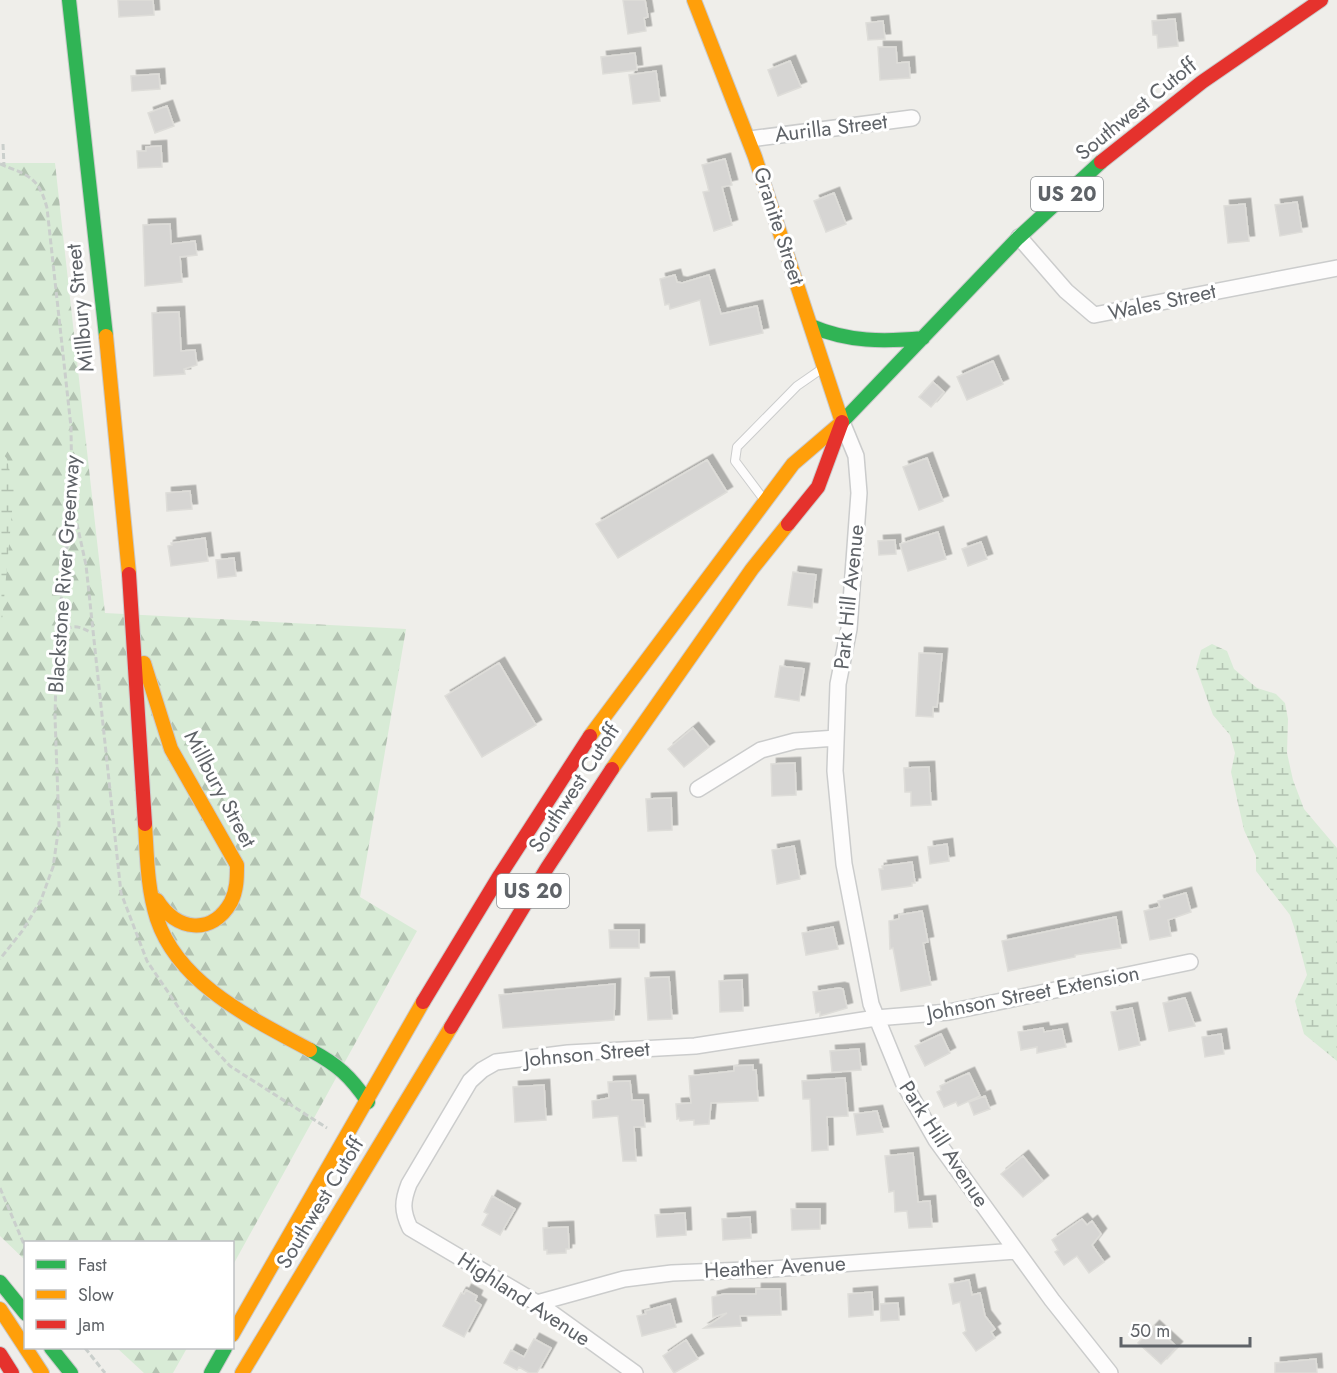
<svg xmlns="http://www.w3.org/2000/svg" width="1337" height="1373" viewBox="0 0 1337 1373" font-family="Jost,sans-serif">
	<style>
		.forest { fill: url(#forest-firs) }
		.wetland { fill: url(#wetland-marsh) }
		.building { fill: #d6d5d3; stroke: #deddd9; stroke-width: 1.5; filter: url(#shadow) }
		.lines { fill: none; stroke-linecap: round; stroke-linejoin: round }
		.lane-casing { stroke: #cbcccc; stroke-width: 10 }
		.street-casing { stroke: #cbcccc; stroke-width: 18 }
		.fast-casing { stroke: #cacacb; stroke-width: 16 }
		.slow-casing { stroke: #cacacb; stroke-width: 16 }
		.jam-casing { stroke: #cacacb; stroke-width: 16 }
		.path { stroke: #cacfcc; stroke-width: 3; stroke-dasharray: 6 3; stroke-linecap: butt }
		.lane { stroke: #fdfcfc; stroke-width: 8 }
		.street { stroke: #fdfcfc; stroke-width: 15 }
		.fast { stroke: #30b455; stroke-width: 14 }
		.slow { stroke: #ff9f0a; stroke-width: 14 }
		.jam { stroke: #e5322d; stroke-width: 14 }
		.labels { text-anchor: middle; dominant-baseline: central; stroke-width: 6; stroke-linejoin: round; paint-order: stroke }
		.shield { fill: #fff; stroke: #8f9295; stroke-width: 1.5 }
		.shield-label { font-size: 20px; font-weight: bold; fill: #5f6368 }
		.street-label { font-size: 21px; fill: #5f6368; stroke: #fff }
	</style>
	<defs>
		<pattern id="forest-firs" width="22" height="20" patternUnits="userSpaceOnUse" patternTransform="scale(1.5)"><rect width="22" height="20" fill="#d8ebd6"/><path d="M5 1l3.5 6h-7zM16 11l3.5 6h-7z" fill="#b2c2b1"/></pattern>
		<pattern id="wetland-marsh" width="20" height="14" patternUnits="userSpaceOnUse" patternTransform="scale(1.5)"><rect width="20" height="14" fill="#d8ebd6"/><path d="M1 5h8M5 5V1M11 12h8M15 12V8" fill="none" stroke="#b2c2b1"/></pattern>
		<filter id="shadow"><feDropShadow dx="5.5" dy="-5.5" stdDeviation="0" flood-color="#0004"/></filter>
	</defs>
	<rect width="100%" height="100%" fill="#efeeea"/>
	<!-- forest -->
	<path class="forest" d="M0,163H55L105,613L406,629L360,897L417,931L233,1265L232,1242H26L25,1260L0,1236Z
		M117,1348H187L173,1373H144Z"/>
	<!-- wetland -->
	<path class="wetland" d="M0,450L7,459L14,490L0,643Z
		M1212,644L1227,651L1234,669L1257,688L1276,694L1285,703L1288,719L1287,753L1293,780L1304,809L1337,848V1061L1304,1034L1295,1001L1307,975L1296,933L1290,915L1256,871V856L1244,830L1231,772L1235,753L1230,735L1213,715L1196,668L1201,650Z"/>
	<!-- building -->
	<path class="building" d="M118,0H153L154,15L119,17Z
		M623,0H645L648,17L644,18L646,31L628,34Z
		M1175,19L1178,46L1158,48L1157,35H1153L1152,21Z
		M883,21L885,39L868,40L866,23Z
		M878,47H896L897,63L909,62L910,78L880,80Z
		M635,53L637,70L603,74L601,57Z
		M790,61L801,87L778,96L768,70Z
		M656,71L660,101L633,104L629,75Z
		M159,74L160,89L132,91L131,76Z
		M167,106L174,126L155,133L148,113Z
		M161,146L162,167L138,168L137,151H146V147Z
		M725,159L732,185L722,187L732,225L714,231L703,192L709,191L702,165Z
		M834,193L846,224L826,232L814,201Z
		M1297,202L1302,232L1280,236L1275,205Z
		M1245,204L1249,241L1228,243L1224,206Z
		M170,224L171,244L195,241L197,255L180,257L182,282L145,286L143,225Z
		M675,275L677,282L682,283L709,275L721,314L757,306L763,333L710,345L700,300L670,309L669,304L665,305L660,279Z
		M179,312L181,351L195,350L197,365L184,369L185,374L154,376L152,313Z
		M993,361L1003,384L967,400L957,377Z
		M933,382L944,392L931,407L919,397Z
		M927,458L943,501L919,510L903,467Z
		M707,460L727,492L618,558L596,524Z
		M190,491L192,509L167,511L166,493Z
		M938,532L946,559L908,571L900,544Z
		M205,538L208,561L171,566L168,546L172,545L171,543Z
		M895,540L896,554L879,555L878,541Z
		M981,542L987,559L968,566L962,549Z
		M234,558L236,576L218,578L216,560Z
		M793,572L816,575L812,608L788,605Z
		M919,653L942,654L937,707H933V717L916,716Z
		M499,663L536,725L482,757L445,696Z
		M780,666L804,669L799,701L775,697Z
		M693,728L709,747L684,767L668,749Z
		M795,763L796,795L772,796L771,764Z
		M929,767L931,805L911,806V792H905L904,768Z
		M671,798L672,830L648,831L646,799Z
		M947,844L949,861L930,864L928,847Z
		M794,846L800,879L777,884L772,850Z
		M912,862L915,883H912V886L882,890L879,869H883L882,866Z
		M1186,893L1191,912L1168,920L1171,936L1150,940L1144,911L1160,907L1158,901Z
		M922,911L928,942L923,943L931,985L901,991L893,948L890,949L889,921L899,919V915Z
		M1116,917L1121,948L1075,955V957L1008,971L1002,941Z
		M833,927L838,949L806,955L802,933Z
		M609,930H639V948H610Z
		M669,977L672,1019L648,1020L645,978Z
		M742,980L743,1011L720,1012L719,981Z
		M615,984L614,1020L503,1028L499,995Z
		M839,988L843,989L847,1008L820,1016V1012L816,1013L813,992Z
		M1185,998L1195,1026L1169,1031L1163,1003Z
		M1132,1008L1140,1045L1119,1050L1111,1012Z
		M1043,1028L1044,1032L1062,1029L1066,1047L1037,1053V1047L1021,1050L1018,1032Z
		M941,1034L950,1053L925,1066L915,1046Z
		M1221,1034L1224,1054L1205,1057L1202,1037Z
		M859,1049L861,1070L832,1072L830,1051Z
		M753,1065V1070H756L758,1101L711,1103L709,1124L694,1125V1120L680,1121L679,1118L677,1119L676,1104L691,1103L689,1076L734,1071V1066Z
		M969,1073L980,1096L958,1106L956,1102L944,1107L937,1092L941,1090L940,1086Z
		M845,1078L848,1116L827,1117L828,1150L812,1151L810,1099H803L802,1081Z
		M630,1081L632,1100H643L645,1127H634L636,1161H623L618,1116L593,1118L592,1101L609,1098L608,1082Z
		M544,1085L546,1120L515,1122L513,1087Z
		M985,1096L990,1109L974,1115L969,1102Z
		M877,1111L883,1132L857,1135L854,1114Z
		M913,1153L918,1202L930,1201L932,1227L909,1228L907,1211L895,1212L894,1191L889,1192L885,1156Z
		M1023,1156L1043,1181L1023,1197L1001,1174Z
		M492,1196L515,1209L500,1235L482,1225L488,1214L484,1212Z
		M791,1209H820V1229L792,1230Z
		M685,1213L686,1235L657,1237L655,1215Z
		M750,1217L751,1238L723,1240L722,1219Z
		M1082,1219L1087,1225L1092,1221L1101,1234L1092,1245L1104,1262L1089,1273L1077,1256L1064,1265L1055,1252L1058,1250L1052,1240Z
		M568,1227L569,1249H566V1253L547,1254V1250H544L543,1228Z
		M969,1280L972,1295L980,1293L985,1316L995,1329L991,1332L995,1338L976,1351L963,1333L966,1331L960,1302L953,1304L949,1284Z
		M756,1289H780L781,1315L740,1316L741,1326L704,1328L727,1313L713,1317L712,1297L724,1294H756Z
		M466,1290L477,1296L475,1301L481,1305L464,1337L443,1326L461,1293L464,1294Z
		M872,1292L873,1315L849,1317L848,1294Z
		M898,1303L899,1320L881,1321L880,1304Z
		M670,1304L676,1327L642,1336L637,1316L646,1314L645,1311Z
		M1154,1326L1177,1347L1161,1364L1138,1343Z
		M534,1339L551,1348L537,1373H529L519,1367L517,1370L504,1363L511,1350L524,1357Z
		M686,1340L698,1359L674,1373L663,1356Z
		M1316,1359L1317,1373H1275V1363Z"/>
	<g class="lines">
		<!-- lane casing -->
		<g class="lane-casing">
			<path id="lane" d="M762,497L735,461L737,447L797,386L823,368"/>
		</g>
		<!-- street casing -->
		<g class="street-casing">
			<path id="street" d="M750,139L912,118
				M1019,237L1066,291L1094,315L1337,268
				M842,422L856,456L859,493L849,629L838,684L835,771L844,864L871,1004L903,1082L936,1140L1052,1300L1110,1373
				M698,789L761,750L795,741L836,738
				M537,1303L624,1279L672,1273L772,1269L1016,1251
				M635,1373L542,1306L410,1228C402,1211 402,1202 409,1184L470,1081L482,1070L496,1062L568,1053L695,1046L876,1018L949,1012L1190,962"/>
		</g>
		<!-- fast casing -->
		<g class="fast-casing">
			<path id="fast" d="M69,0L106,336
				M811,326C848,342 884,342 923,338
				M842,422L1018,238L1101,162
				M310,1050C338,1065 350,1076 368,1102
				M0,1282L26,1314
				M51,1348L71,1373
				M211,1373L225,1348"/>
		</g>
		<!-- slow casing -->
		<g class="slow-casing">
			<path id="slow" d="M694,0L755,157L842,422
				M106,336L129,574
				M144,663L171,749L237,865C237,878 237,890 231,902C212,936 176,931 157,900
				M590,736L793,464L842,422
				M612,769L752,569L788,524
				M145,824C147,855 147,888 157,919C179,985 253,1019 310,1050
				M0,1309L42,1373
				M232,1335L423,1002
				M242,1373L451,1027"/>
		</g>
		<!-- jam casing -->
		<g class="jam-casing">
			<path id="jam" d="M1101,162L1202,82L1321,0
				M788,524L818,487L842,422
				M129,574L145,824
				M423,1002L500,875L590,736
				M451,1027L547,868L612,769
				M0,1354L12,1373"/>
		</g>
		<!-- path -->
		<path class="path" d="M3,144L4,166
			M0,164C28,175 39,177 47,208L71,427L72,501L57,637L55,717L59,826L53,867L41,900L23,930L0,959
			M73,506L86,565L121,893L147,961L187,1020L230,1066L327,1128
			M59,635C68,624 80,625 91,633
			M0,1188L26,1249
			M85,1348L105,1373"/>
		<!-- lane -->
		<use href="#lane" class="lane"/>
		<!-- street -->
		<use href="#street" class="street"/>
		<!-- fast -->
		<use href="#fast" class="fast"/>
		<!-- slow -->
		<use href="#slow" class="slow"/>
		<!-- jam -->
		<use href="#jam" class="jam"/>
	</g>
	<g class="labels">
		<!-- shield labels -->
		<g class="shield">
			<rect x="1031" y="177" width="72" height="34" rx="4.5"/>
			<rect x="497" y="874" width="72" height="34" rx="4.5"/>
		</g>
		<g class="shield-label">
			<text x="1067" y="194">US 20</text>
			<text x="533" y="891">US 20</text>
		</g>
		<!-- street labels -->
		<g class="street-label">
			<text transform="translate(1136 109) rotate(-39)">Southwest Cutoff</text>
			<text transform="translate(831 128) rotate(-7)">Aurilla Street</text>
			<text transform="translate(779 226) rotate(72)">Granite Street</text>
			<text transform="translate(1162 302) rotate(-12)">Wales Street</text>
			<text transform="translate(80 308) rotate(-96)">Millbury Street</text>
			<text transform="translate(64 574) rotate(-86)">Blackstone River Greenway</text>
			<text transform="translate(849 597) rotate(-84)">Park Hill Avenue</text>
			<text transform="translate(574 788) rotate(-57)">Southwest Cutoff</text>
			<text transform="translate(220 789) rotate(62)">Millbury Street</text>
			<text transform="translate(1033 993) rotate(-11)">Johnson Street Extension</text>
			<text transform="translate(587 1054) rotate(-5)">Johnson Street</text>
			<text transform="translate(944 1144) rotate(57)">Park Hill Avenue</text>
			<text transform="translate(320 1203) rotate(-59)">Southwest Cutoff</text>
			<text transform="translate(775 1267) rotate(-3)">Heather Avenue</text>
			<text transform="translate(524 1299) rotate(33)">Highland Avenue</text>
		</g>
	</g>
	<!-- legend -->
	<rect x="24" y="1241" width="210" height="108" fill="#ffffff" stroke="#bfc1c3" stroke-width="1.5"/>
	<rect x="36" y="1260" width="30" height="9" fill="#30b455" stroke="#bfc1c3" stroke-width="1.5"/>
	<text x="78" y="1271" font-size="18" fill="#5f6368">Fast</text>
	<rect x="36" y="1290" width="30" height="9" fill="#ff9f0a" stroke="#bfc1c3" stroke-width="1.5"/>
	<text x="78" y="1301" font-size="18" fill="#5f6368">Slow</text>
	<rect x="36" y="1320" width="30" height="9" fill="#e5322d" stroke="#bfc1c3" stroke-width="1.5"/>
	<text x="78" y="1331" font-size="18" fill="#5f6368">Jam</text>
	<!-- scale -->
	<path d="M1121 1337v9h129v-9" fill="none" stroke="#5f6368" stroke-width="3"/>
	<text x="1130" y="1337" font-size="18" fill="#5f6368" stroke="#ffffff" stroke-width="4.5" paint-order="stroke">50 m</text>
</svg>
